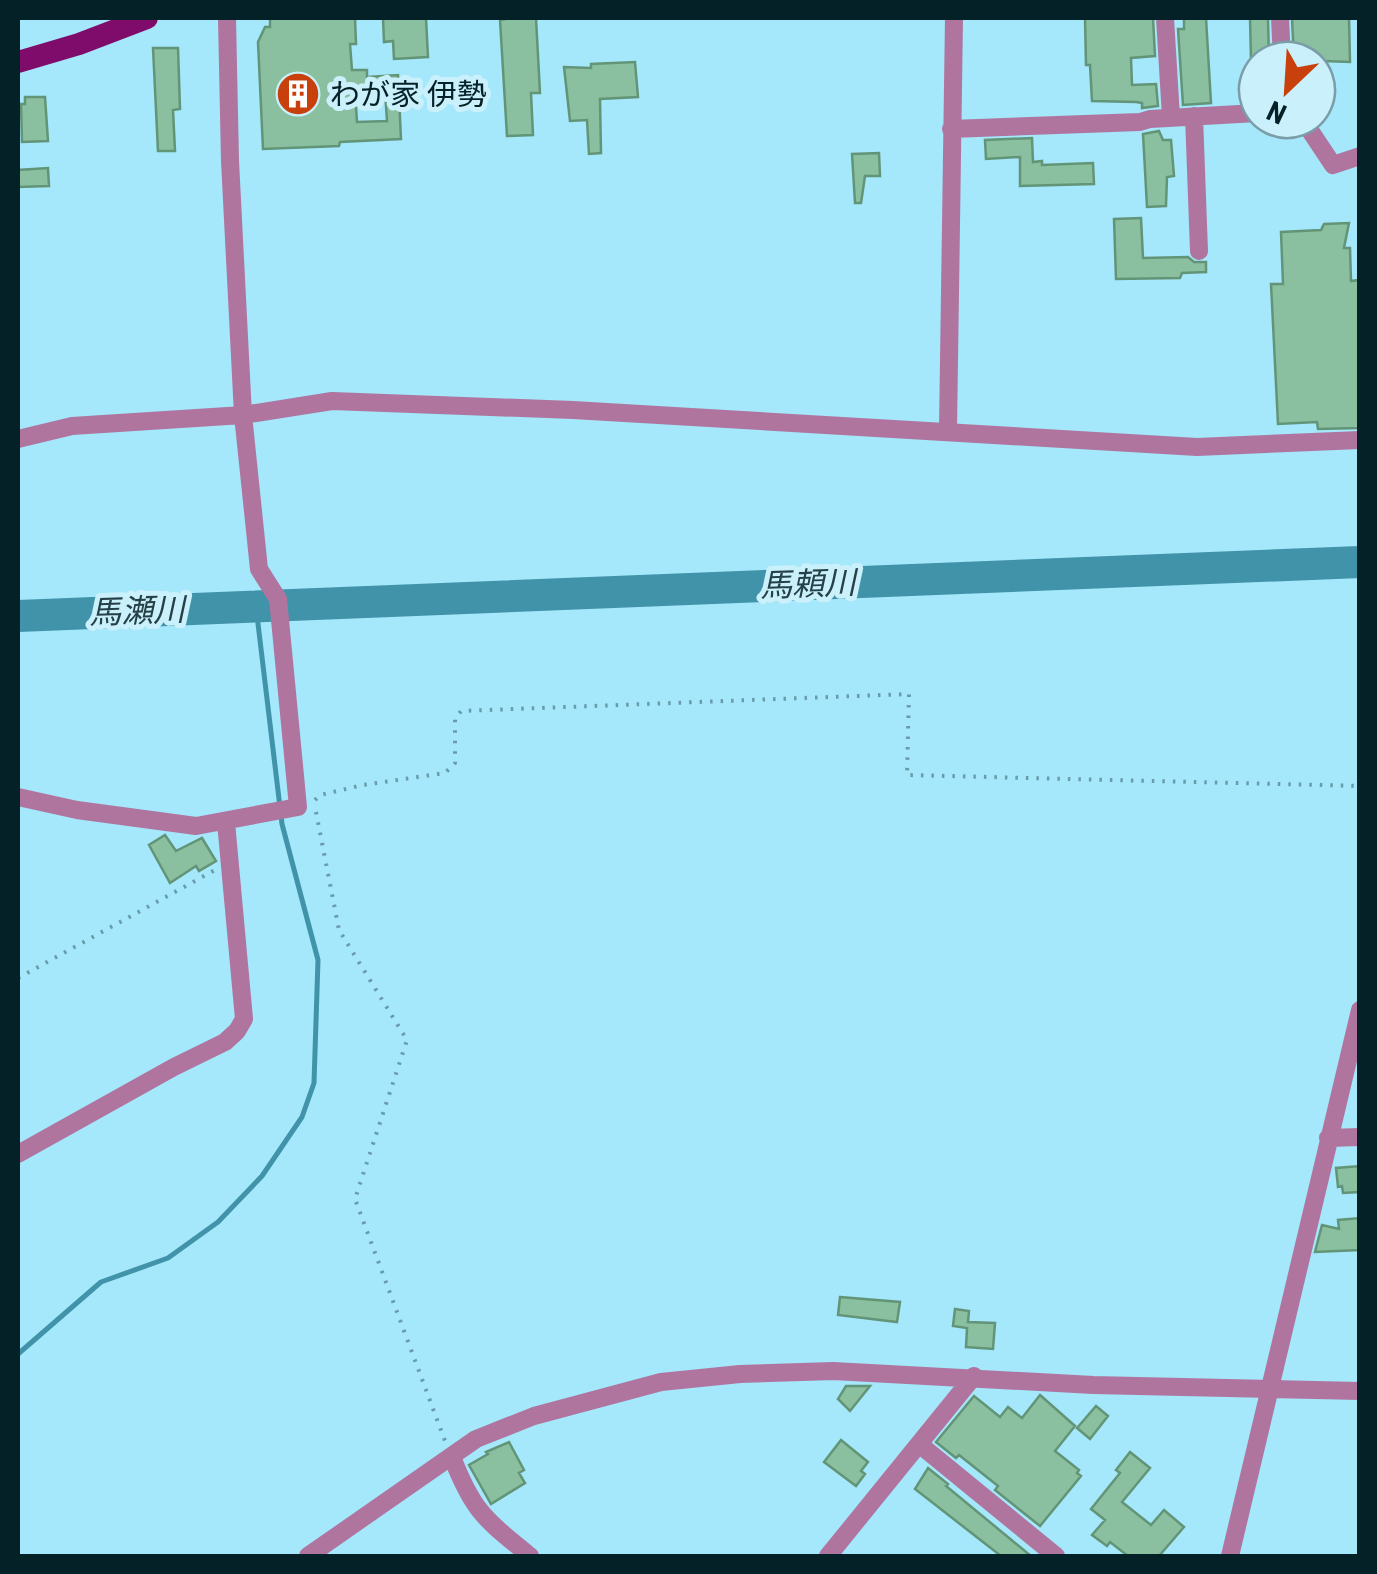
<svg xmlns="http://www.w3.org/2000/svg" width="1377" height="1574" viewBox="0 0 1377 1574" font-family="'Roboto Condensed','Noto Sans JP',sans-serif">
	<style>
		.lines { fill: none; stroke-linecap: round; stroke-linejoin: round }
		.stream { stroke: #4193a9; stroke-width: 5 }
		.river { stroke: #4193a9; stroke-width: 32 }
		.building { fill: #8abf9f; stroke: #629577; stroke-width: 2.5; fill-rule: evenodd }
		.path { stroke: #699cab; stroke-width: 4; stroke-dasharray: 2.5 8; stroke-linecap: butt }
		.minor { stroke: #af759f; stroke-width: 18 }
		.major { stroke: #7f0b6a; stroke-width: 22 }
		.labels { text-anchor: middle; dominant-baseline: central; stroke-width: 10; stroke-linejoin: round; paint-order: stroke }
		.poi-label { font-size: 30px; fill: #052128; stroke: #c9f0fb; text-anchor: start }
		.water-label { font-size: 32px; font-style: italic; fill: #264047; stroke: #c9f0fb }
	</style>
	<rect width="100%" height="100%" fill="#a5e7fb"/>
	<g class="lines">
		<!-- stream -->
		<path class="stream" d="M18,1354L101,1282L168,1258L218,1222L262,1176L302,1117L314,1083L318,960L282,824L256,607"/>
		<!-- river -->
		<path class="river" d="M18,616L1360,562"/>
	</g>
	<!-- building -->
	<path class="building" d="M270,18H355L356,44H350L352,70H367V77L398,75L401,139L340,142L339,146L263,149L258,42L265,27H270ZM385,91L387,121L357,122L355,92Z
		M383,18H426L428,57L394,59L393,41L384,42Z
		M512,18H536L540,93H531L533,135L507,136L500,20Z
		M1085,18H1153L1155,56L1131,58L1132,85L1156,84L1158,106L1142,108V103L1136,102L1092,101L1090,65H1086Z
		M1184,18H1206L1211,103L1183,105L1178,29H1184Z
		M1250,18H1268L1269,60H1251Z
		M1292,18H1349L1350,62L1294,60Z
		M153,48H178L180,109L173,110L175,151H158Z
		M635,62L638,97L600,99L601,153L589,154L587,120L570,121L564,67L591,68V64Z
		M25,97H45L48,141L22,142L21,104H25Z
		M1159,131L1163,140H1171L1174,176L1167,177L1166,206L1147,207L1143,134Z
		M1032,138L1033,162L1042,161V165L1093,163L1094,184L1020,186V157L986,159L985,140Z
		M879,153L880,176H865L861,203H855L852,154Z
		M48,168L49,186L18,187V170Z
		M1141,218L1143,258L1188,257L1194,262H1206V272L1182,273L1180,278L1116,279L1114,219Z
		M1349,223L1344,248H1350L1351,281L1359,280L1360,289V428L1318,429L1317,422L1278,424L1271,284H1283L1281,232L1321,230L1324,224Z
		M165,835L176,851L202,838L216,861L199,871L196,866L170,883L149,845Z
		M1360,1166V1192L1343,1193L1342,1186L1338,1187L1336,1168Z
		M1360,1218V1250L1315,1252L1322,1225L1339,1229L1338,1220Z
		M840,1297L900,1302L897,1322L838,1315Z
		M955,1309L969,1311L968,1322L995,1323L993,1349L966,1347L967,1328L953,1326Z
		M846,1386H870L850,1411L838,1399Z
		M1040,1395L1075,1426L1055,1451L1079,1470L1077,1473L1081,1476L1040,1526L995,1490L998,1486L959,1455L956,1458L936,1442L974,1396L1000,1417L1008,1407L1022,1418Z
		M1096,1406L1108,1416L1090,1439L1077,1428Z
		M841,1440L868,1462L861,1471L865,1474L856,1486L824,1462Z
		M509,1442L524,1470L519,1473L525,1483L491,1504L469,1465L488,1454L486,1452Z
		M1130,1452L1150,1468L1122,1502L1151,1525L1164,1510L1184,1527L1159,1556H1128L1110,1542L1107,1546L1092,1535L1105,1520L1091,1509L1120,1473L1116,1470Z
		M928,1468L948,1484L946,1486L1031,1556H1001L915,1489Z"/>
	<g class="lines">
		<!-- path -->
		<path class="path" d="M315,800L320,795L363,785L445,773L455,763V719L461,711L909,694L907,775L1360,786
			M316,812L339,930L407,1040L355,1199L445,1441
			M18,978L215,870"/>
		<!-- minor -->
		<path class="minor" d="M1165,18L1171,117
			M1280,18L1282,60
			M1194,116L1199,251
			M1303,120L1333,165L1360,156
			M951,129L1140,122L1150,119L1257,113
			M948,430L954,18
			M18,439L72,426L243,415L332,401L573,410L1197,447L1360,440
			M18,797L77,810L196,826L298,807L278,599L259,569L243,415L230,161L227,18
			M1328,1138L1360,1137
			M18,1154L174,1067L225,1042L237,1031L244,1019L226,822
			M919,1444L1056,1556
			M452,1457C474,1513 485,1519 530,1556
			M308,1556L476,1439L534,1416L661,1382L740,1374L833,1371L1093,1385L1360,1391
			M828,1556L974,1376
			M1230,1556L1360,1010"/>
		<!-- major -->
		<path class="major" d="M18,62L79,44L147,18"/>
	</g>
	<!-- icons -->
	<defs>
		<g id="building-disc" transform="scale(2.25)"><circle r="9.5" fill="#c8410c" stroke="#c9f0fb"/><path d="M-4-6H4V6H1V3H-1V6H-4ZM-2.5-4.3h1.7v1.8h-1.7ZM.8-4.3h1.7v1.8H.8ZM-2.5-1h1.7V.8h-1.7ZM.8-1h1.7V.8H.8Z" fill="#fff"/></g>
	</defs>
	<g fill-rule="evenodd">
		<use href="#building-disc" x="298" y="94"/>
	</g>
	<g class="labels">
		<!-- poi labels -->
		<g class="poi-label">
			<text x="330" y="94">わが家 伊勢</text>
		</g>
		<!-- water labels -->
		<g class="water-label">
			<text transform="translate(808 584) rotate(-2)">馬頼川</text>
			<text transform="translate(137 611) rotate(-2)">馬瀬川</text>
		</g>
	</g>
	<!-- border -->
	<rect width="1377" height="1574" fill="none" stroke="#052128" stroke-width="40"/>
	<!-- north arrow -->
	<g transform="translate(1287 90) rotate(205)"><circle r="48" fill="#c9f0fb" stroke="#7b9da7" stroke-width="2.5"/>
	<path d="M0-8L18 38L0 25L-18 38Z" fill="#c8410c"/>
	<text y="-15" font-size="28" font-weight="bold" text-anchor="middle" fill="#052128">N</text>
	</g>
</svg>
